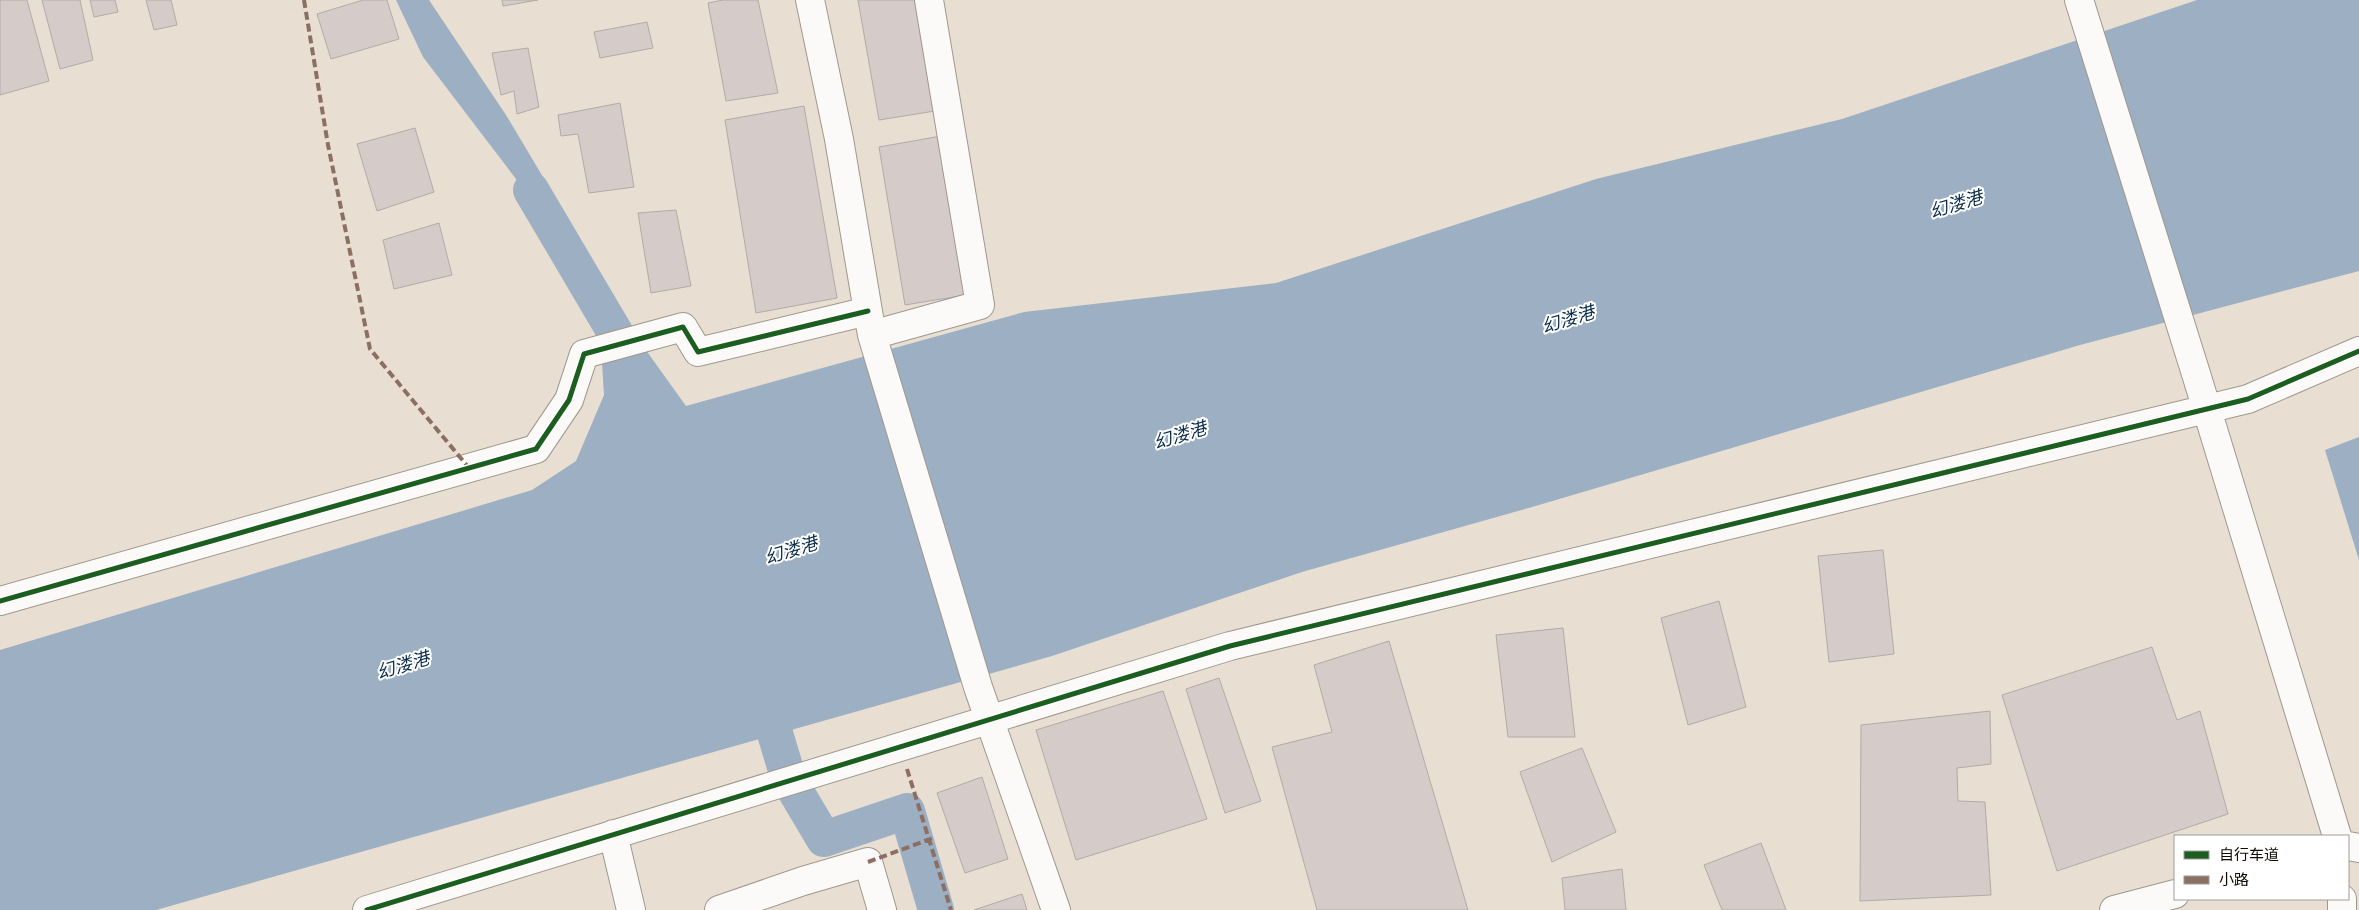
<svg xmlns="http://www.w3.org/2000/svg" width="2359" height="910" viewBox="0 0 2359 910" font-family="'PT Sans','Noto Sans SC',sans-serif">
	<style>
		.water { fill: #9dafc2 }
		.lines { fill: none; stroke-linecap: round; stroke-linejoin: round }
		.canal { stroke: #9dafc2; stroke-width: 36 }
		.building { fill: #d5cbc8; stroke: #b3aaa7 }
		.minor-casing { stroke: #9e988e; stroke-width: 30 }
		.minor { stroke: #fcfaf8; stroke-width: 28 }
		.quiet { stroke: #8d6e63; stroke-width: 4; stroke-dasharray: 8 4; stroke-linecap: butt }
		.cycleway-casing { stroke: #fff; stroke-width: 8 }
		.cycleway { stroke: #1b5e20; stroke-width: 5 }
		.labels { text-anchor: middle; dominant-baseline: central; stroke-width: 4; stroke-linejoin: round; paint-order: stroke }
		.water-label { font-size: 18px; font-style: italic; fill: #092b4b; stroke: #fff }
	</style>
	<rect width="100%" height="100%" fill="#e8dfd2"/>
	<!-- water -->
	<path class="water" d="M396,0H429L506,115L648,353L686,406L1024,312L1276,283L1596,179L1842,119L2197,0H2359V271L2080,345L1539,505L1302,572L1052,656L156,910H0V650L532,490L576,461L604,395L597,285L423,57Z
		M2359,437V560L2325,450Z"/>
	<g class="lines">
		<!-- canal -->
		<path class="canal" d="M531,190L623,346
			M761,687L789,780L824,839L907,811L936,910"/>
	</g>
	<!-- building -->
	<path class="building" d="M0,0H27L49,81L0,95Z
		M42,0H80L93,60L60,69Z
		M90,0H115L118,12L94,17Z
		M146,0H171L177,25L154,30Z
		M363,0H387L399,39L331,59L317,14Z
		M502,0H538L503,6Z
		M723,0H758L778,93L726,101L708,3Z
		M858,0H916L935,111L879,120Z
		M647,22L653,48L600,58L594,32Z
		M528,48L539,107L517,114L514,91L501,95L492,53Z
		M620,103L634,187L589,193L578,134L561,136L558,115Z
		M804,106L837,298L756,313L725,120Z
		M415,128L434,192L377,211L357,144Z
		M941,136L966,295L905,305L879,147Z
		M676,210L691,286L651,293L638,213Z
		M439,223L452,275L394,289L383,240Z
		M1883,550L1894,654L1829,662L1818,556Z
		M1719,601L1746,707L1688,725L1661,618Z
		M1563,628L1575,737H1508L1496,635Z
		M1389,641L1468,910H1317L1272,747L1332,732L1314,665Z
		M2152,647L2177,720L2200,711L2228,814L2057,871L2002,695Z
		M1219,678L1261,801L1225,813L1186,689Z
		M1163,691L1207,819L1076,860L1036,730Z
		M1990,711L1991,764L1957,768L1958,801L1985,802L1991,895L1860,901L1861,725Z
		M1582,748L1616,832L1552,862L1520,772Z
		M982,777L1008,859L965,873L937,793Z
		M1761,843L1786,910H1722L1704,865Z
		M1622,869L1626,910H1565L1562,878Z
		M1022,894L1027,910H974Z"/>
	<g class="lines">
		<!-- minor casing -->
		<g class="minor-casing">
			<path id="minor" d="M810,0L839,139L872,335L978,687L1056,910
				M2079,0L2197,377L2337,836
				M872,335L980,305L929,0
				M0,601L536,449L569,400L584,354L683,327L698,352L868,311
				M613,834L631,910
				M2348,846L2359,848
				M367,910L1230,646L2248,399L2359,351
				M719,910L803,881L868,862L882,910
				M2114,910L2175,894
				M2342,910V899"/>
		</g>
		<!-- minor -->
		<use href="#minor" class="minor"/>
		<!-- quiet -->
		<path class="quiet" d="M304,0L328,145L370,349L469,468
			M907,769L951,910
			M868,862L933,838"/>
		<!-- cycleway casing -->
		<g class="cycleway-casing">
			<path id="cycleway" d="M0,601L536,449L569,400L584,354L683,327L698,352L868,311
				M367,910L1230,646L2248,399L2359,351"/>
		</g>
		<!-- cycleway -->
		<use href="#cycleway" class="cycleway"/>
	</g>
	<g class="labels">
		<!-- water labels -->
		<g class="water-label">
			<text transform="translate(1956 204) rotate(-17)">幻溇港</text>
			<text transform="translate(1568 319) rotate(-17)">幻溇港</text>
			<text transform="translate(1180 435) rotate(-17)">幻溇港</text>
			<text transform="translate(791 550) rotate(-17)">幻溇港</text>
			<text transform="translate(403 665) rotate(-17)">幻溇港</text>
		</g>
	</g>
	<!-- legend -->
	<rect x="2174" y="835" width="175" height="65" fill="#ffffff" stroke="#9f9d9b"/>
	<rect x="2184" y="851" width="25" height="8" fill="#1b5e20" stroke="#9f9d9b"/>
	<text x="2219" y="860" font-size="15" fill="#0f0a04">自行车道</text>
	<rect x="2184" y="876" width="25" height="8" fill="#8d6e63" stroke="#9f9d9b"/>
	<text x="2219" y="885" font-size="15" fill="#0f0a04">小路</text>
</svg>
